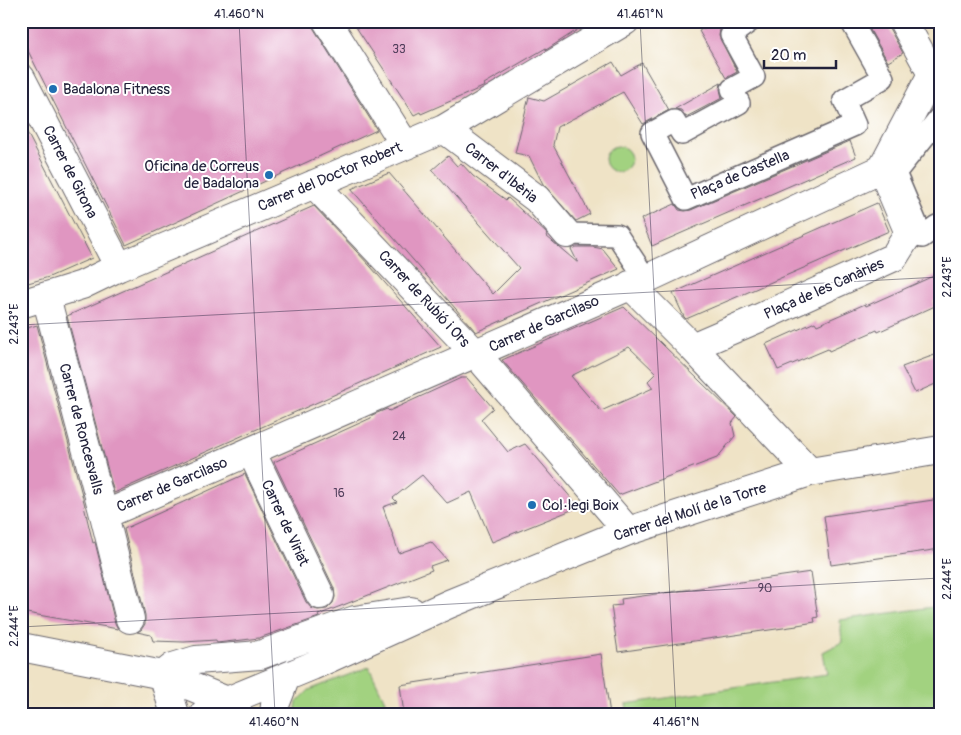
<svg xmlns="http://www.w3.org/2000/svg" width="961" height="735" viewBox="0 0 961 735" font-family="Pangolin,sans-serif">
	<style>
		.green { fill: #a2d280; stroke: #627a5e }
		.building { fill: #e096c1; fill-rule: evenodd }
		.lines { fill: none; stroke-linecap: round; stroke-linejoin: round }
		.pedestrian-casing { stroke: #6a666c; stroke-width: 24 }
		.minor-casing { stroke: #6a666c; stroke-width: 30 }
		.pedestrian { stroke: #fff; stroke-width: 21 }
		.minor { stroke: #fff; stroke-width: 28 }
		.ticks { fill: none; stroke: #22223b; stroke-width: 1; stroke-opacity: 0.45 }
		.poi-dot { fill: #1f6fb2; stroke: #fff; stroke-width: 2 }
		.labels { text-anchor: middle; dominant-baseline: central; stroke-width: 4; stroke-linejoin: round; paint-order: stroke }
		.number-label { font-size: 12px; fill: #523f5c }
		.poi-label { font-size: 15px; fill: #22223b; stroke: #fff; text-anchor: start }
		.street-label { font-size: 15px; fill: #22223b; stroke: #fff }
		.neatline { fill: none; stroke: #22223b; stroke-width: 2 }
		.ticks-label { font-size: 12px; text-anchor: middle; fill: #22223b }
	</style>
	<rect width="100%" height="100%" fill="#fff"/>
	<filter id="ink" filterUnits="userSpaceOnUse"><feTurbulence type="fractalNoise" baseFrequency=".02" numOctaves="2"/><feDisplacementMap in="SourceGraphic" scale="10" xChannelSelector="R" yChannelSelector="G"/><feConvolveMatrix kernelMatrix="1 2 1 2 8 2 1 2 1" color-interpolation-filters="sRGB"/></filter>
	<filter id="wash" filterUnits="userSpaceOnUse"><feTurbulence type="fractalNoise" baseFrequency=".0096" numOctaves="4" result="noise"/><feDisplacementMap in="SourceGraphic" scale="20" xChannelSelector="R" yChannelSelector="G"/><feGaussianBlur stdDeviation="1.12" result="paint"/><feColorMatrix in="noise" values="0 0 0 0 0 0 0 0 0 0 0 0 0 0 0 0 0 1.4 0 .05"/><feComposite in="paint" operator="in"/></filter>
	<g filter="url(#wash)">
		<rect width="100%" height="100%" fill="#efe3c6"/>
		<!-- green -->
		<path class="green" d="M605 159a13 13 0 1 1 26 0a13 13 0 1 1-26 0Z
			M940,606V714H628L626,704L827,674L823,652L842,642L840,620Z
			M369,667L391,714H295L297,702L309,690Z"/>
		<g id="blocks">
			<!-- building -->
			<path class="building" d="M21,21H309L377,130L126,245L21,37Z
				M352,21H591L546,50V48L484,84L485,86L421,114L420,112L414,115Z
				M717,21H729L720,29L719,36L737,72L726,78L699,31Z
				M865,21H885L903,53L888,62Z
				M613,62L621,75L642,63L669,110L643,124L623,92L557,127L553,145L590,214L576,221L543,184L529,156L515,153L529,97L544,101Z
				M721,83L720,89L722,98L686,117L681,110L675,109Z
				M21,121L92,258L49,277L21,285Z
				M850,141L856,157L652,246L641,219L675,204L679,210L685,211L691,210Z
				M448,156L457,166L461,163L473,176L506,200L508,198L547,234L546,236L578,263L571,249L576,247H593L603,249L619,269L476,332L351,189L389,173L493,294L519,268L432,170Z
				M877,203L889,231L686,319L684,317L673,293Z
				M314,206L371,267L441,347L114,493L67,316Z
				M940,273V298L933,301L935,306L878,332L877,330L829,351L828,349L778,370L766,344L815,322L817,325L865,304L866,306Z
				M624,307L737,417L732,423L735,436L717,458L619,495L502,360ZM629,347L656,373L648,381L653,388L601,411L571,376Z
				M37,325L85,506H84L93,543L95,542L115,623L118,629L21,612V330Z
				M940,353V382L915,393L902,367Z
				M461,378H467L493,408L481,419L508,452L525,444L579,507L492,542L471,492L447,503L422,475L393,498L397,502L383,507L399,553L431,542L447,560L430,566L432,570L318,615L319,617L259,638L217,643L216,640L184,642L153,641L151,635L137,632L141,630L145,624V615L124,529L245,474L306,602L311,608L318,610L327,609L333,603L335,597L334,588L274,462L371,418L372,415L387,409L389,411Z
				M940,499V549L831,565L824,516Z
				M811,572L818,617L814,618L815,622L797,625V626L618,652L611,606L622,605L621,599Z
				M601,654L610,714H404L400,685Z"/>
		</g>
	</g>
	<g filter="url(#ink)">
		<use href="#blocks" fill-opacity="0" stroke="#6a666c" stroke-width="1"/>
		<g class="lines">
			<!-- pedestrian casing -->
			<g class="pedestrian-casing">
				<path id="pedestrian" d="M750,21L731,35L754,77L732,89L739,103L682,134L674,121L652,133L686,199L855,125L844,100L883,78L851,21
					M940,117L895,173L922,237L937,226L940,232
					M567,234L617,235L646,279"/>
			</g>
			<!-- minor casing -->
			<g class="minor-casing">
				<path id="minor" d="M327,21L405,145
					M903,21L932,74
					M21,78L119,267
					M444,129L537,199L567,234
					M314,184L476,354L628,531
					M630,285L692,347L810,472
					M46,297L104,515L130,619
					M21,304L82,285L119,267L444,129L625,21
					M692,347L757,319L894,257L909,233L882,169
					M251,451L320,595
					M104,515L646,279L882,169L932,74
					M21,647L163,675L227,701L237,709
					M163,675L173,667L196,660L260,655L355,620L411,611
					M163,675L175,714
					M204,714L227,701L312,666L449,604L628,531L810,472L940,450
					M274,714L275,705L286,677"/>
			</g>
			<!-- pedestrian -->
			<use href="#pedestrian" class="pedestrian"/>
			<!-- minor -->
			<use href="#minor" class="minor"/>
		</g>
	</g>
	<!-- ticks -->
	<path class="ticks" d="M239,21L275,714M640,21L676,714M21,23L49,21M21,325L940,277M21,627L940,578"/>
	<!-- markers -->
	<g class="poi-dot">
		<circle cx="53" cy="89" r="5"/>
		<circle cx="269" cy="175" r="5"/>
		<circle cx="532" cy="505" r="5"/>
	</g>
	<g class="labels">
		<!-- number labels -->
		<g class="number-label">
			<text x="399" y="49">33</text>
			<text x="399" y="436">24</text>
			<text x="339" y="493">16</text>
			<text x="765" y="588">90</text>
		</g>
		<!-- poi labels -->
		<g class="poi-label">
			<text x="63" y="89">Badalona Fitness</text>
			<text x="259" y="166" text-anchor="end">Oficina de Correus<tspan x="259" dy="17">de Badalona</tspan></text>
			<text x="542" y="505">Col·legi Boix</text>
		</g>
		<!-- street labels -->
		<g class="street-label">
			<text transform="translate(70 172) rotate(63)">Carrer de Girona</text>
			<text transform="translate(501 173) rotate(38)">Carrer d'Ibèria</text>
			<text transform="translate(740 175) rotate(-23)">Plaça de Castella</text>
			<text transform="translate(330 177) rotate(-23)">Carrer del Doctor Robert</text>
			<text transform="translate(824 289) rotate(-24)">Plaça de les Canàries</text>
			<text transform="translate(424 299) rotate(47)">Carrer de Rubió i Ors</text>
			<text transform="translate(544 324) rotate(-24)">Carrer de Garcilaso</text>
			<text transform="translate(81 429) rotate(75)">Carrer de Roncesvalls</text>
			<text transform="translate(172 485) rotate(-23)">Carrer de Garcilaso</text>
			<text transform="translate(690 512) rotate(-18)">Carrer del Molí de la Torre</text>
			<text transform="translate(285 523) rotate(65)">Carrer de Viriat</text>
		</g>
	</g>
	<!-- margin -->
	<rect width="961" height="735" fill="none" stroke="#fff" stroke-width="55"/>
	<!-- scale -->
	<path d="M764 60v8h72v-8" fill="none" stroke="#22223b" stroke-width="2.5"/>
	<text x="771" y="60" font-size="15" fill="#22223b" stroke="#ffffff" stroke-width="4" paint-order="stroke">20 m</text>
	<rect x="28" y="28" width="906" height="680" class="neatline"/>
	<g class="ticks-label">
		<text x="239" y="18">41.460°N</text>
		<text x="640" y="18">41.461°N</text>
		<text transform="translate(947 277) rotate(-90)" y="4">2.243°E</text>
		<text transform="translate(14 324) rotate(-90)" y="4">2.243°E</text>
		<text transform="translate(947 579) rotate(-90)" y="4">2.244°E</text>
		<text transform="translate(14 626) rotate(-90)" y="4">2.244°E</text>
		<text x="274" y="726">41.460°N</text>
		<text x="676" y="726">41.461°N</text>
	</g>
</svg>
